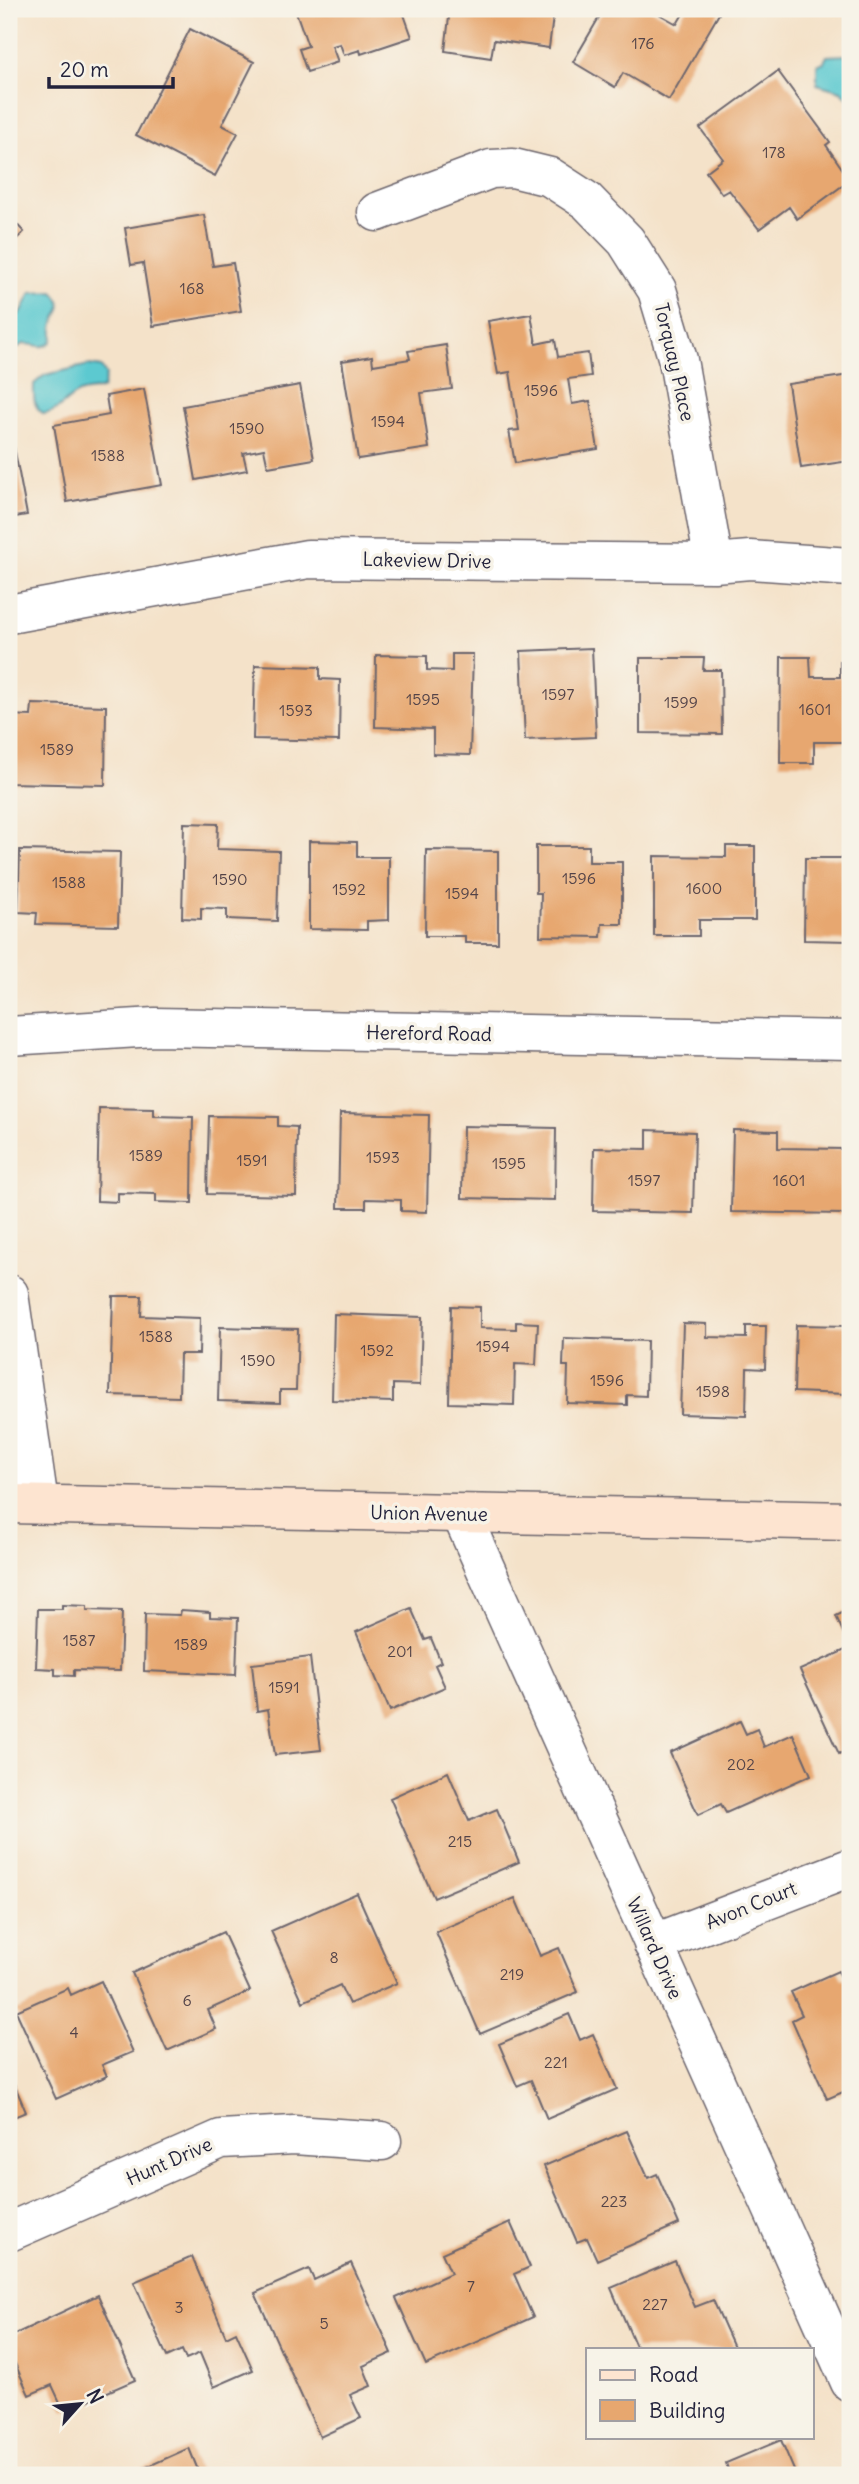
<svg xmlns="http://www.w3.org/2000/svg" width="859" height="2484" viewBox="0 0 859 2484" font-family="Delius,sans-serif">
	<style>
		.water { fill: #5cc9d0; stroke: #3f7686; stroke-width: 2 }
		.building { fill: #e7a76f }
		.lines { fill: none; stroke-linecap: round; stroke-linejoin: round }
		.street-casing { stroke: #6c656d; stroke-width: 41 }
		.secondary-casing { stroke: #6c656d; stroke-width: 41 }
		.street { stroke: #fff; stroke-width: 38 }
		.secondary { stroke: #fde4d0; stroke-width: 38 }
		.labels { text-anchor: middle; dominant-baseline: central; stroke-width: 7; stroke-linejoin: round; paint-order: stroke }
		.number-label { font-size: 16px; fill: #534348 }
		.street-label { font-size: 19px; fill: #22223b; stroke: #f7f3e8 }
	</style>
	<rect width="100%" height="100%" fill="#f7f3e8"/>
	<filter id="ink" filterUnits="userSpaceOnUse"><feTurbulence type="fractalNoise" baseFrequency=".0143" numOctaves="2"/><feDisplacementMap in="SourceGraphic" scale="14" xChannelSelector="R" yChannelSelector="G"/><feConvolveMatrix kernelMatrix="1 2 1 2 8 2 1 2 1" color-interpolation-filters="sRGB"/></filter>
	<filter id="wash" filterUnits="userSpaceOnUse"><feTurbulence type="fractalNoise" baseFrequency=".00686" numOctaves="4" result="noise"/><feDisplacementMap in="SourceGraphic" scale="28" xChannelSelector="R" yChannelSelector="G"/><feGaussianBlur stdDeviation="1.57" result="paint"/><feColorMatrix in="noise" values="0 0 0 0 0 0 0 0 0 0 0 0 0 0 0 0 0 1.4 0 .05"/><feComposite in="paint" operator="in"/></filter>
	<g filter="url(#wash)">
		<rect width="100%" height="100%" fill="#f4e2c9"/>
		<!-- water -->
		<path class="water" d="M847,55L850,61V100L841,91L817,84V65L824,62L827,56Z
			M53,292C69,308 55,313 53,327C52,333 55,339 50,343C43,350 32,343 23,344L17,348L9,350V321L22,312L31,293Z
			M89,365L101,367L106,375L103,388C95,391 87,390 79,393C65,399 61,411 44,414C32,406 34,397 34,384L45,375Z"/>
		<g id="blocks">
			<!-- building -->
			<path class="building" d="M295,9H402L412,37L361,54L360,50L344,55L340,44L332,46L338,62L307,72L299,49L308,46Z
				M450,9H554L549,48L494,40L491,58L445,51Z
				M604,9H650L677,24L686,9H714L720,12L669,100L623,73L615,87L573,62Z
				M190,29L254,62L222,125L238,133L215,176L136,135Z
				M778,71L830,142L826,145L850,180L797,219L789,207L759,229L729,190L722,194L706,172L723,159L700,128Z
				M204,215L213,266L233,263L241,311L153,326L143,263L131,265L125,228Z
				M9,216L24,232L9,246Z
				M531,314L536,344L555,340L558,357L588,353L591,376L568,379L572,404L590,401L598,449L515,463L509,431L519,430L510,372L498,374L488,321Z
				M446,345L452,389L421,393L429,448L358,459L342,361L372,356L373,365L410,359L408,351Z
				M850,375V461L801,468L788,384Z
				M300,385L314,459L268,467L264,449L243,453L247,470L196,480L183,406Z
				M144,389L162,485L67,502L54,425L109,415L106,396Z
				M9,420L27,515L9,518Z
				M592,648L596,737L525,740L521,651Z
				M452,654H473L470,755L433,754V729L375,727L376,655L427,656V670L452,671Z
				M781,657H810L811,677H840V661H850V742H814V763H780Z
				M640,658H704L703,670H721L722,734L640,733Z
				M255,665L320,667V679L340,680L339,741L253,739Z
				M32,704L106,706L105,785L9,783V715L31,716Z
				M184,823L218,824L217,849L279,851L277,921L227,919V909L201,908V919L182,918Z
				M309,841L357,842V857H389V920L367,921V930L309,929Z
				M536,846H589V862H622V924H602L601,937L540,936L541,893H536Z
				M726,846H755V920H699V936H654V856L726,857Z
				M20,850L120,852L118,926L36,924L37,913L18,912Z
				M426,850L498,851V943H465V936H425Z
				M805,858H850V941L804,940Z
				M99,1108L154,1109V1116L193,1117L192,1203L156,1202V1194L118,1193V1202L97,1201Z
				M340,1113L429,1115L427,1212L401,1211V1200L366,1199V1208H338Z
				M209,1116L278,1117V1126L297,1127L296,1196L207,1194Z
				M463,1126L556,1128L555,1200L462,1198Z
				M647,1130L695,1132L693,1213L593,1211L594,1148L647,1149Z
				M733,1130L778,1131V1148L846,1149L845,1214L731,1212Z
				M113,1296H142L141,1316L200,1318L199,1354H180L179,1397L110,1395Z
				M451,1306L480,1307V1328L516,1329V1322L538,1323L536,1365L515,1364L514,1405L449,1403Z
				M334,1314L422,1317L420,1385L393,1384V1402L332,1400Z
				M683,1323L707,1324V1337L746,1338V1326H766L765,1369L747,1368L746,1416L680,1414Z
				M796,1325L850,1326V1414L845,1413L846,1394L794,1392Z
				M220,1327L298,1329L296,1390H280V1403L218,1401Z
				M564,1338L647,1341L646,1396L627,1395V1405L567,1403L568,1366H563Z
				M62,1605L87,1606V1610L122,1611L120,1671L74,1670V1676L55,1675V1669L36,1668L38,1609H62Z
				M411,1608L425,1640L431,1638L441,1662L435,1665L445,1687L390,1711L356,1632Z
				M850,1609V1749L839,1754L800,1670L850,1648L836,1616Z
				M181,1610L210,1612V1617L238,1618L236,1675L144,1671L145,1614L180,1615Z
				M310,1657L321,1750L275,1755L268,1709L257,1711L252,1664Z
				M740,1721L746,1734L757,1729L764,1747L793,1734L811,1775L726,1813L721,1804L698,1815L670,1753Z
				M448,1772L469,1821L497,1809L519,1862L434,1898L390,1798Z
				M357,1893L397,1983L349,2004L340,1985L303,2002L271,1931Z
				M515,1898L540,1956L559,1948L578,1992L480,2034L436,1932Z
				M223,1932L250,1991L208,2010L216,2029L167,2051L132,1973Z
				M838,1971L842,1979L850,1976V2089L827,2099L792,2020L802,2015L791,1992Z
				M101,1981L133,2052L102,2065L107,2076L56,2099L16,2011L68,1988L71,1995Z
				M569,2014L580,2040L593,2034L617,2089L547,2119L531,2080L517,2086L499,2044Z
				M9,2072L26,2112L9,2119Z
				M627,2131L648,2178L657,2174L679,2224L597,2260L587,2238L577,2242L544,2166Z
				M510,2222L530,2267L514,2274L533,2317L426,2365L396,2298L451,2273L442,2253Z
				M192,2257L226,2337L236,2332L253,2370L214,2387L200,2353L186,2359L182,2350L167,2357L134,2282Z
				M675,2261L695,2307L713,2300L735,2349H637L611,2288Z
				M351,2263L392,2353L363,2366L371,2386L350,2395L361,2418L320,2437L255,2293L309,2269L314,2280Z
				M98,2295L135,2380L64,2411L52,2385L29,2395L9,2350V2337Z
				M781,2440L796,2475H722L729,2472L726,2463Z
				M189,2448L200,2475H145L142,2469Z"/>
		</g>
	</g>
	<g filter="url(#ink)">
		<use href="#blocks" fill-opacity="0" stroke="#6c656d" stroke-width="2"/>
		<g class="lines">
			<!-- street casing -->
			<g class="street-casing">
				<path id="street" d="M377,212L491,169L513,168L550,177L587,201L626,241L657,290L678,360L714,563
					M9,614L308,559L714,563L750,560L850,567
					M9,1036L155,1027L850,1040
					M9,1294L39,1503
					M461,1514L850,2382
					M653,1944L850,1868
					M9,2232L221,2139L294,2135L382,2141"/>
			</g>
			<!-- secondary casing -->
			<g class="secondary-casing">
				<path id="secondary" d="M9,1504L850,1521"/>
			</g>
			<!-- street -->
			<use href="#street" class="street"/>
			<!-- secondary -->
			<use href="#secondary" class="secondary"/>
		</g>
	</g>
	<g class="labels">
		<!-- number labels -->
		<g class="number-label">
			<text x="643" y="43">176</text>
			<text x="774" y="152">178</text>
			<text x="192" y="288">168</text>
			<text x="541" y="390">1596</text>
			<text x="388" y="421">1594</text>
			<text x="247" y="428">1590</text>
			<text x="108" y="455">1588</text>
			<text x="558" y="694">1597</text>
			<text x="423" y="699">1595</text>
			<text x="681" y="702">1599</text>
			<text x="815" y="709">1601</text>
			<text x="296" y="710">1593</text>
			<text x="57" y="749">1589</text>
			<text x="579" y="878">1596</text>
			<text x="230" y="879">1590</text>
			<text x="69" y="882">1588</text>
			<text x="704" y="888">1600</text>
			<text x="349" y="889">1592</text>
			<text x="462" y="893">1594</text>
			<text x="146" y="1155">1589</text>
			<text x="383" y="1157">1593</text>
			<text x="252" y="1160">1591</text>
			<text x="509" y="1163">1595</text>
			<text x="644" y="1180">1597</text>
			<text x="789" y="1180">1601</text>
			<text x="156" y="1336">1588</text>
			<text x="493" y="1346">1594</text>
			<text x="377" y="1350">1592</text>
			<text x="258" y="1360">1590</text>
			<text x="607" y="1380">1596</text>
			<text x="713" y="1391">1598</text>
			<text x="79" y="1640">1587</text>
			<text x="191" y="1644">1589</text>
			<text x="400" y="1651">201</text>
			<text x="284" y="1687">1591</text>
			<text x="741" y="1764">202</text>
			<text x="460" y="1841">215</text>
			<text x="334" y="1957">8</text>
			<text x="512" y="1974">219</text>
			<text x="187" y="2000">6</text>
			<text x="74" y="2032">4</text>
			<text x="556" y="2062">221</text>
			<text x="614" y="2201">223</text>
			<text x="471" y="2286">7</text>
			<text x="655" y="2304">227</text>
			<text x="179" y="2307">3</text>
			<text x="324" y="2323">5</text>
		</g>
		<!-- street labels -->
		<g class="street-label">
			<text transform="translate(675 362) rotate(77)">Torquay Place</text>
			<text transform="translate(427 560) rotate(1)">Lakeview Drive</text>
			<text transform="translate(429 1033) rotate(1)">Hereford Road</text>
			<text transform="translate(429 1513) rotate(1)">Union Avenue</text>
			<text transform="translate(751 1905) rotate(-22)">Avon Court</text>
			<text transform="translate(655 1948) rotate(66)">Willard Drive</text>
			<text transform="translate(169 2161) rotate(-24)">Hunt Drive</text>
		</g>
	</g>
	<!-- margin -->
	<rect width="859" height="2484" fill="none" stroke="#f7f3e8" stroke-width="35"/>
	<!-- legend -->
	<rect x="586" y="2348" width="228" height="91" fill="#f7f3e8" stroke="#a29fa3" stroke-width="2"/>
	<rect x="600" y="2370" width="35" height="10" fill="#fde4d0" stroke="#a29fa3" stroke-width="2"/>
	<text x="649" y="2382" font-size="21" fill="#22223b">Road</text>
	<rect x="600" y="2400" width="35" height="21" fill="#e7a76f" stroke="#a29fa3" stroke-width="2"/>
	<text x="649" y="2418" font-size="21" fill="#22223b">Building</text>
	<!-- north arrow -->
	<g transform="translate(80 2404) rotate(63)" stroke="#f7f3e8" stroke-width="5" paint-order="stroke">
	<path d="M0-5L12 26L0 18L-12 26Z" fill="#22223b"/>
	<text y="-10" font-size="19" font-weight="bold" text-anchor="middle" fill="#22223b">N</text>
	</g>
	<!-- scale -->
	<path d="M49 77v10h124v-10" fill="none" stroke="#22223b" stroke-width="3.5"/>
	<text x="60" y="77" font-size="21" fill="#22223b" stroke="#f7f3e8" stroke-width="5" paint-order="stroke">20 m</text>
</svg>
